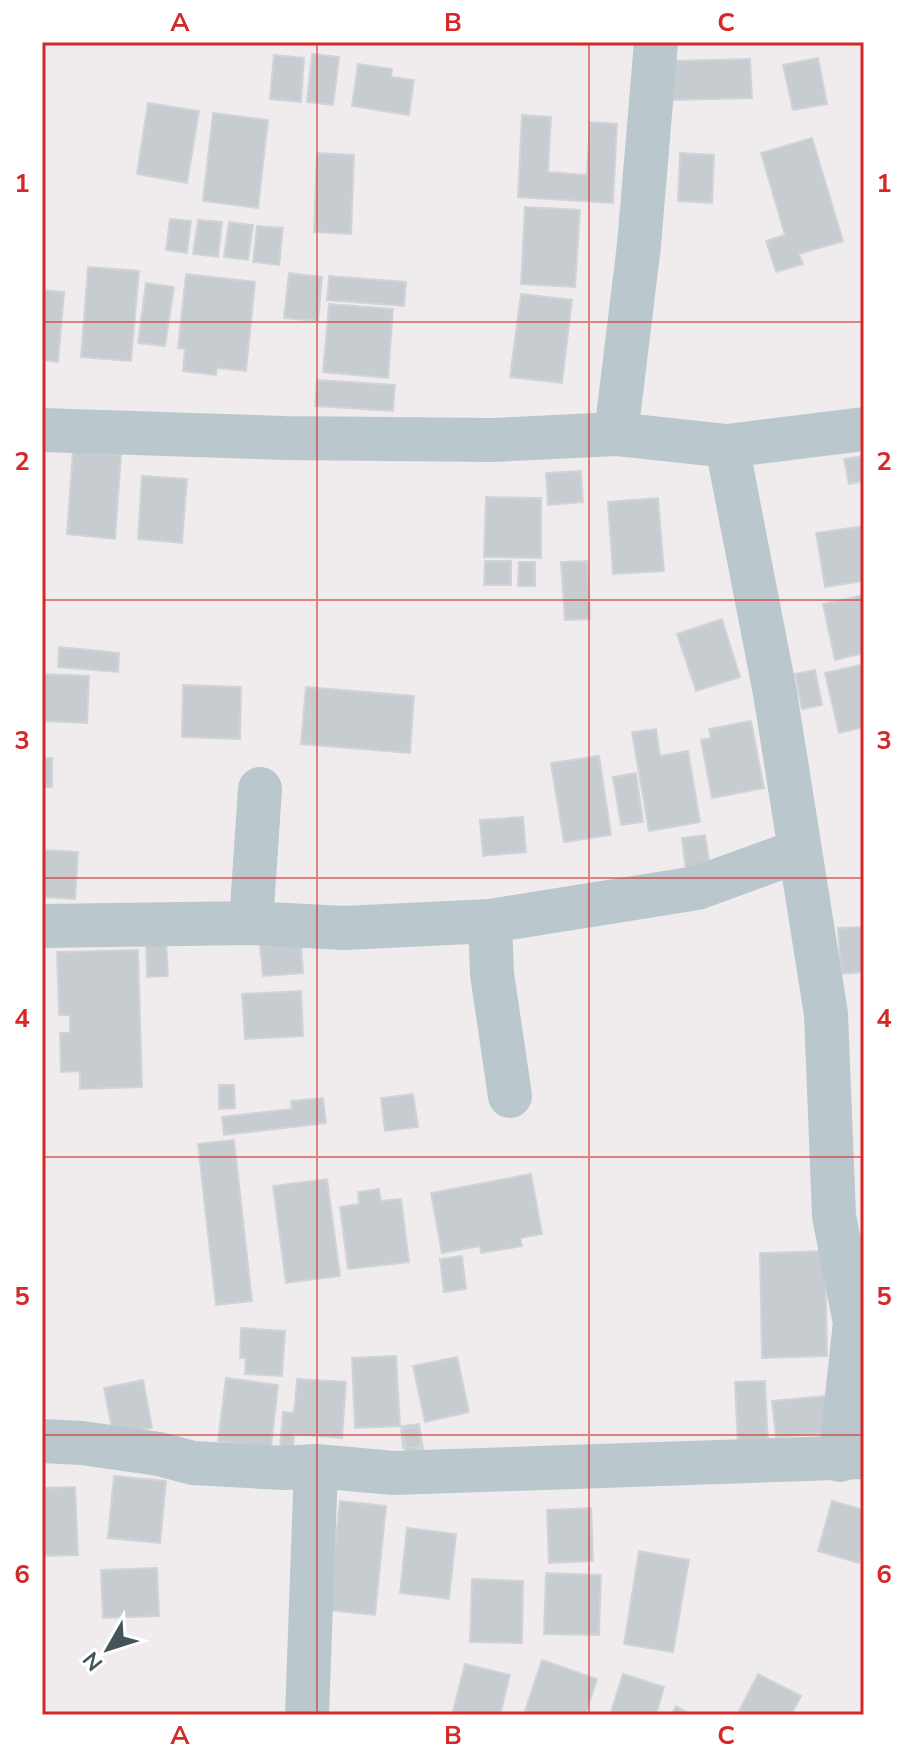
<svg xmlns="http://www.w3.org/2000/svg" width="906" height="1757" viewBox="0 0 906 1757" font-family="'Nunito Sans',sans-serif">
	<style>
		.building { fill: #c6ccd0; stroke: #d0d4d9; stroke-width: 2 }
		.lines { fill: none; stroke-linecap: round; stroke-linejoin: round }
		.minor { stroke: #bac7cd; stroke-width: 44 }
		.grid { fill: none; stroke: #d62828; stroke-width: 2; stroke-opacity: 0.55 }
		.neatline { fill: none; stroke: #d62828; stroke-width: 3 }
		.grid-label { font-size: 26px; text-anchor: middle; font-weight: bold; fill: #d62828 }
	</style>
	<rect width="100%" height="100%" fill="#f0eced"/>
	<!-- building -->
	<path class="building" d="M312,54L339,57L333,105L307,102Z
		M274,55L304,58L301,102L270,99Z
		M818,58L827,104L793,110L783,65Z
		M750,59L752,98L673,100L672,61Z
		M358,64L392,69L391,77L414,80L409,115L352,106Z
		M148,103L199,111L187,183L137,174Z
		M213,113L268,120L258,208L203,201Z
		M522,115L551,117L548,172L587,175L590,122L617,124L613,203L518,197Z
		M812,138L843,241L799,254L803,264L776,272L766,241L785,235L761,153Z
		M317,153L354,155L351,234L314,232Z
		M680,153L714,155L712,203L678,201Z
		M525,207L580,210L575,287L521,284Z
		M170,219L191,221L187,253L166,250Z
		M198,220L222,222L218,257L193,254Z
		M229,222L253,225L248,260L224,257Z
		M257,226L283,228L279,265L253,262Z
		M88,267L139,271L131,361L81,357Z
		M289,273L322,277L318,321L284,318Z
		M186,274L255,282L246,371L217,368L216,375L183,371L185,349L178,348Z
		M329,276L406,282L404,306L327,300Z
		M146,283L174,287L165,346L138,343Z
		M42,290L64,292L58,362L42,360Z
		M521,294L572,300L562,383L510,377Z
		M329,304L393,309L388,378L323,372Z
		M317,380L395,385L393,411L315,406Z
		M73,451L121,455L115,539L67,534Z
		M864,456V481L849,484L844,459Z
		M581,471L583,502L548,505L546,473Z
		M142,476L187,479L182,543L138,539Z
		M486,497L541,498V558L484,557Z
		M658,498L664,571L613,574L608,502Z
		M864,526V581L825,587L816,533Z
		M485,561H511V585H484Z
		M587,561L590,619L565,620L561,562Z
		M519,562H535V586H518Z
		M864,595V653L835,660L823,604Z
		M722,619L740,677L696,691L677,634Z
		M59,647L119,653L118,672L58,667Z
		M864,664V727L839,733L825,673Z
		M815,670L822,705L802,709L795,674Z
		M42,674L89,676L87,723L42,721Z
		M183,685L241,687L240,739L182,737Z
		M306,687L414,696L410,753L301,744Z
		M751,721L764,788L712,798L701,740L711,738L709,729Z
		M656,729L660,756L688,751L700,822L649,831L632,732Z
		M599,756L611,835L564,842L551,763Z
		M42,758H52V787H42Z
		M636,773L643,822L621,825L613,777Z
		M523,817L526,852L483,856L480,820Z
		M705,835L710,868L686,871L682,838Z
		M42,850L78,852L75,899L42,897Z
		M862,927L864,972L841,974L838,928Z
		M166,940L168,976L147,977L146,941Z
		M301,943L303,973L263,976L260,946Z
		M138,950L142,1087L80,1089V1071L61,1072L60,1033H70V1015H59L57,952Z
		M301,991L303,1036L245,1039L242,994Z
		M219,1085H234L235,1108L219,1109Z
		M413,1094L418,1127L385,1131L381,1098Z
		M323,1098L326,1123L224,1135L222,1117L292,1109L291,1101Z
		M234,1140L252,1301L216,1305L198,1144Z
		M531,1174L542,1234L520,1238L522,1246L481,1253L480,1246L442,1253L431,1193Z
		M327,1179L340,1276L286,1283L273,1186Z
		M379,1189L381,1201L401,1199L409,1262L348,1269L340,1207L359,1204L358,1192Z
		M825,1251L827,1356L762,1358L760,1253Z
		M462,1256L466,1289L444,1292L440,1259Z
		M241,1328L285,1331L282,1376L245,1374L246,1358H240Z
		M396,1356L400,1426L355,1428L352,1358Z
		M457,1357L469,1412L425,1422L413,1366Z
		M226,1378L278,1385L271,1448L218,1441Z
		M297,1379L346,1382L342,1438L294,1434L293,1450L280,1448L283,1412L294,1413Z
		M143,1380L152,1428L113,1434L104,1388Z
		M765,1381L768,1445L738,1446L735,1382Z
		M835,1395L838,1432L776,1437L772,1401Z
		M419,1424L423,1449L406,1452L402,1426Z
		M419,1427L421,1447L403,1448L401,1429Z
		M114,1476L166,1481L160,1543L108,1538Z
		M75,1487L78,1555L42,1556V1488Z
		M340,1501L386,1506L375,1615L328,1610Z
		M832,1501L864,1510V1545L859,1563L818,1551Z
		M591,1508L593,1561L549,1563L547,1510Z
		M407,1528L456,1534L449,1599L400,1593Z
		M639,1551L689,1560L673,1652L624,1644Z
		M157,1568L159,1616L103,1618L101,1570Z
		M546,1573L601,1575L599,1635L544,1634Z
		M472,1579L523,1581L522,1643L470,1642Z
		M542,1660L597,1679L585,1715H537L525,1711Z
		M465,1664L510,1675L500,1715H452Z
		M623,1674L664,1687L656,1715H610Z
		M758,1674L801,1696L791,1715H737Z
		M676,1706L692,1715H671Z"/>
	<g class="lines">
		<!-- minor -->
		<path class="minor" d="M42,430L284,438L493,440L616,434L727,446L864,429
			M616,434L639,245L656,42
			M727,446L775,693L826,1014L834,1216L855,1323L840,1460
			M490,921L492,974L510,1096
			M251,923L260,789
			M42,926L251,923L344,928L490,921L697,888L799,851
			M42,1441L82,1443L159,1454L193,1463L284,1468L316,1466L394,1473L864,1457
			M307,1715L316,1466"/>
	</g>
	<!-- grid -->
	<path class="grid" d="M317,42V1715M589,42V1715M42,322H864M42,600H864M42,878H864M42,1157H864M42,1435H864"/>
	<!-- border -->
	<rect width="906" height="1757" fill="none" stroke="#ffffff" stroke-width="88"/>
	<!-- north arrow -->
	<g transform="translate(108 1649) rotate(231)" stroke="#ffffff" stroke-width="6" paint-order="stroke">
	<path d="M0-6L14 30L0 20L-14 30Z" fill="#44545b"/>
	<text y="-12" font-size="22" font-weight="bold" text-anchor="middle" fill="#44545b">N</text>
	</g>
	<rect x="44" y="44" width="818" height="1669" class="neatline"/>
	<g class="grid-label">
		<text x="180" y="31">A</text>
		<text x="453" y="31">B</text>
		<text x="726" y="31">C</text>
		<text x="22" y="192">1</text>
		<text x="884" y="192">1</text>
		<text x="22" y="470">2</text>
		<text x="884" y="470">2</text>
		<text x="22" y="749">3</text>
		<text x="884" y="749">3</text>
		<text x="22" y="1027">4</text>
		<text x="884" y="1027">4</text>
		<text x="22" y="1305">5</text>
		<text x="884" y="1305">5</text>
		<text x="22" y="1583">6</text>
		<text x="884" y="1583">6</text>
		<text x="180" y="1744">A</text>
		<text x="453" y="1744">B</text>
		<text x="726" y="1744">C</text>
	</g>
</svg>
